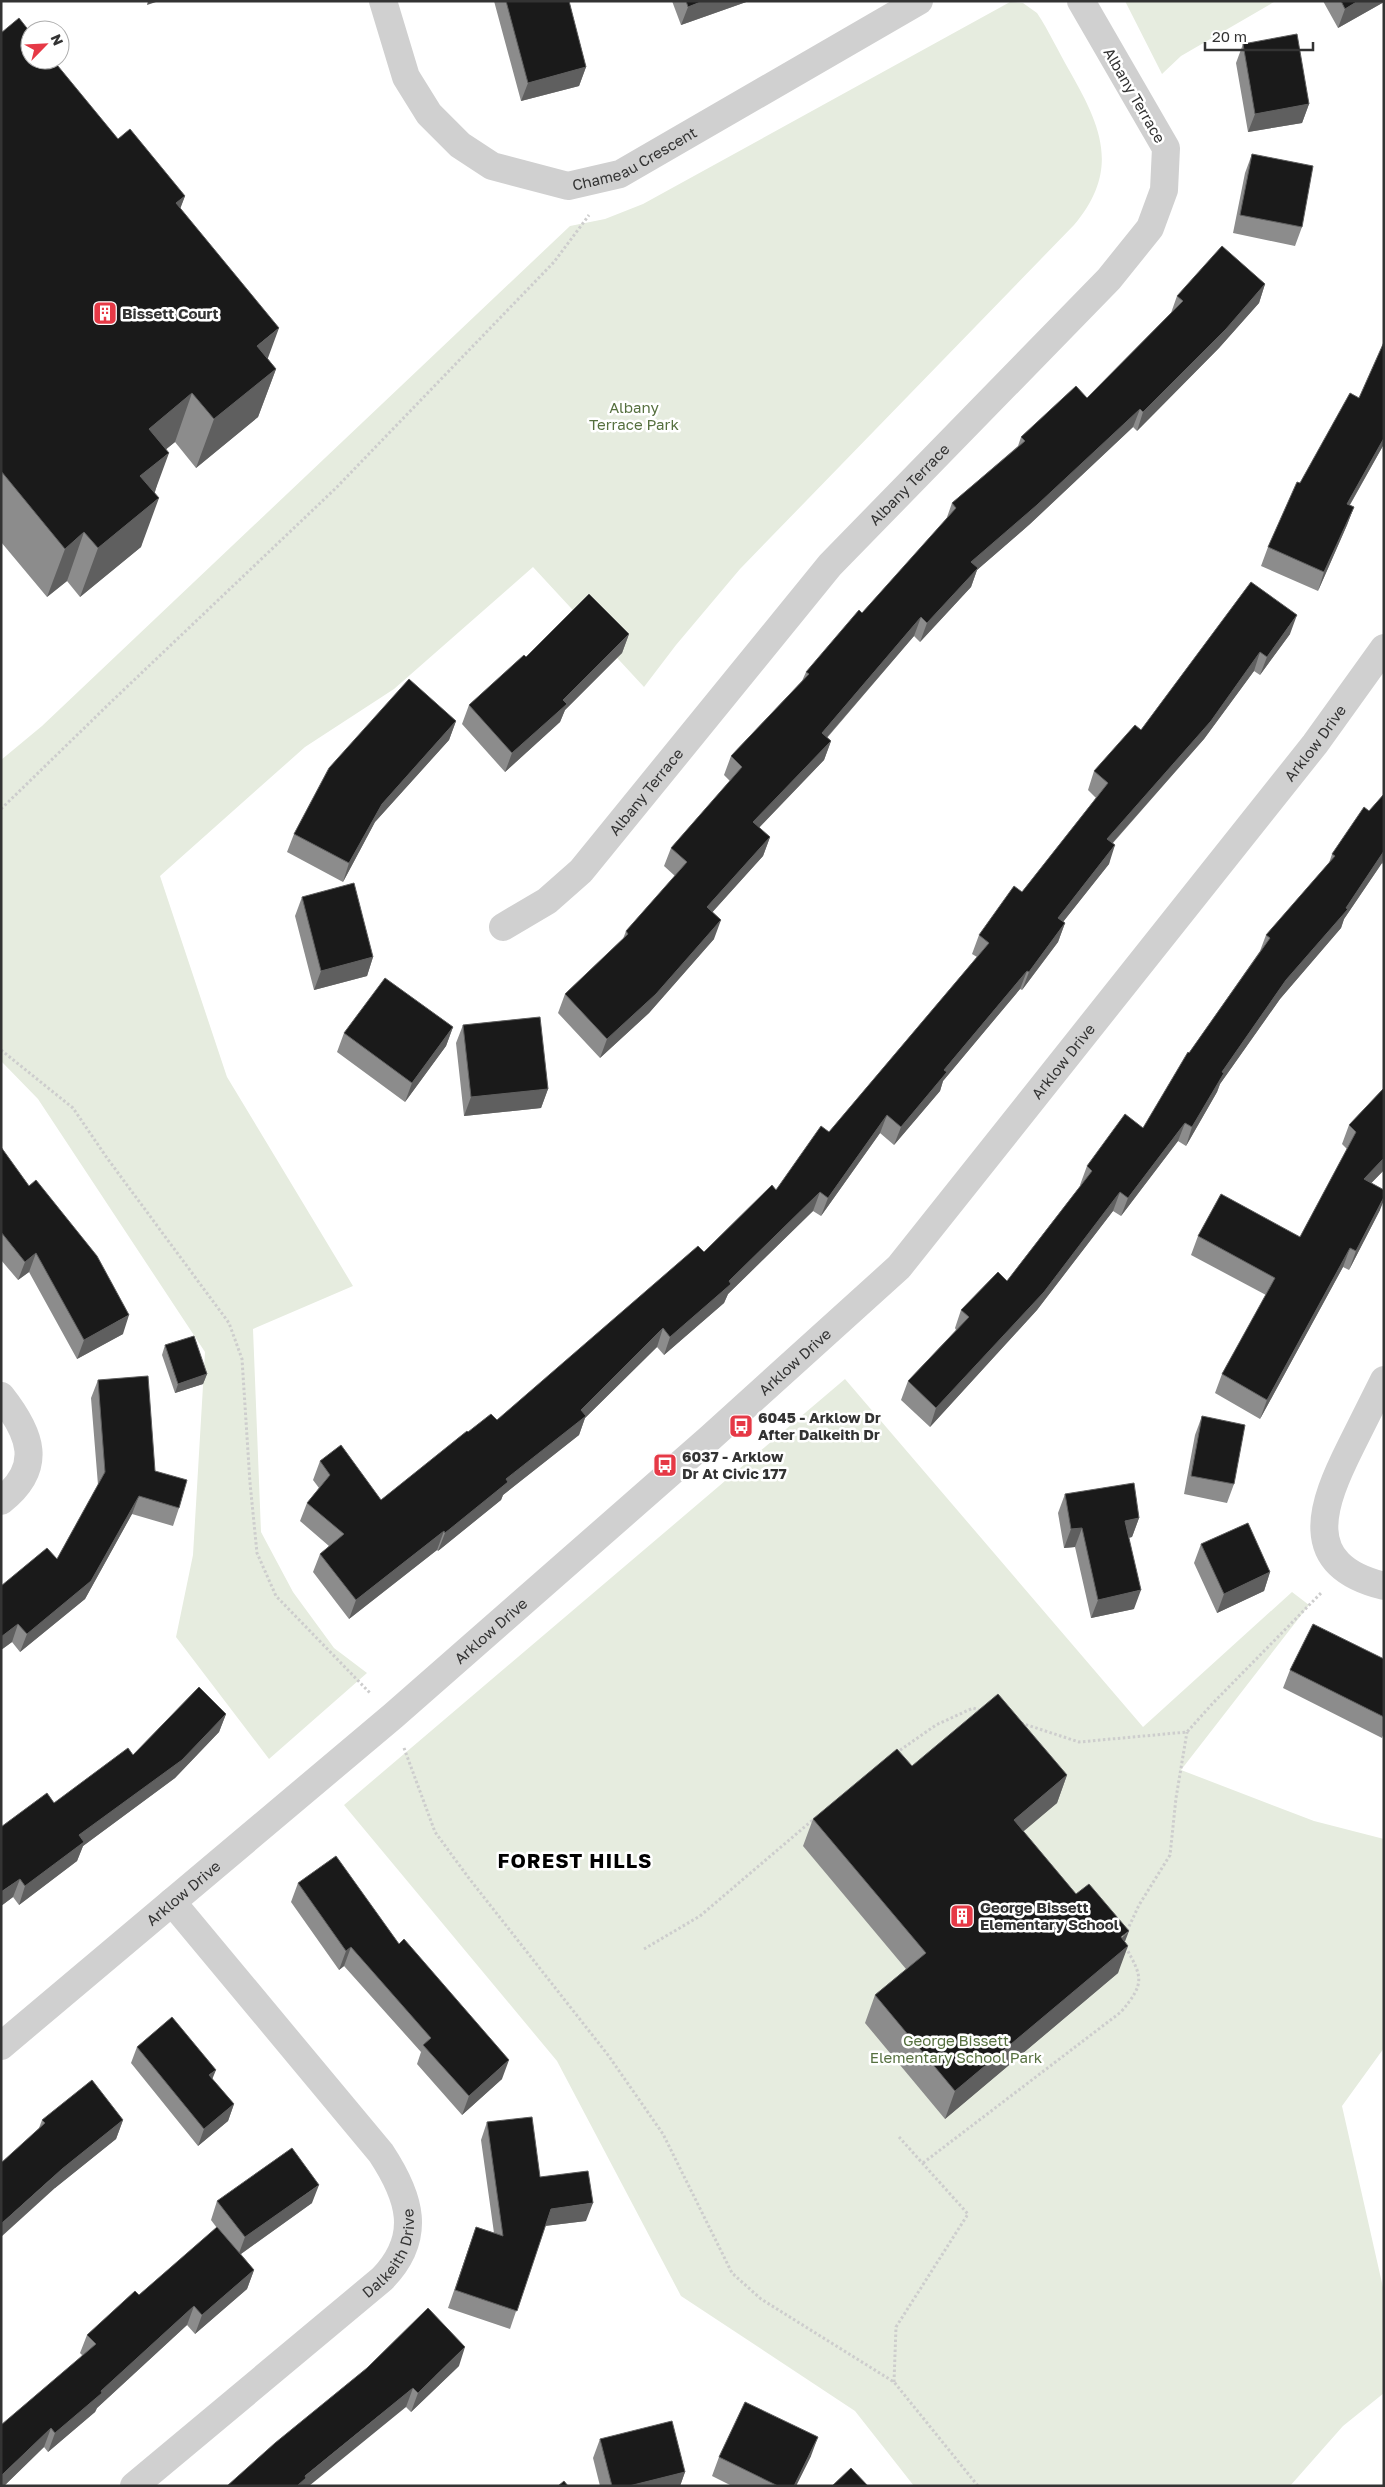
<svg xmlns="http://www.w3.org/2000/svg" width="1385" height="2487" viewBox="0 0 1385 2487" font-family="'Golos Text',sans-serif">
	<style>
		.green { fill: #e6ecdf }
		.lines { fill: none; stroke-linecap: round; stroke-linejoin: round }
		.path { stroke: #cdcdcd; stroke-width: 3; stroke-dasharray: 2.5 2.5; stroke-linecap: butt }
		.minor { stroke: #d0d0d0; stroke-width: 28 }
		.wall { fill: #8c8c8c }
		.shaded-wall { fill: #5f5f5f }
		.building { fill: #1a1a1a; stroke: #5f5f5f }
		.labels { text-anchor: middle; dominant-baseline: central; stroke-width: 5; stroke-linejoin: round; paint-order: stroke }
		.street-label { font-size: 15px; fill: #333; stroke: #fff }
		.poi-label { font-size: 15px; font-weight: bold; fill: #333; stroke: #fff; text-anchor: start }
		.park-label { font-size: 15px; fill: #56703f; stroke: #fff }
		.district-label { font-size: 20px; font-weight: bold; letter-spacing: 1px; fill: #000; stroke: #fff }
	</style>
	<rect width="100%" height="100%" fill="#fff"/>
	<!-- green -->
	<path class="green" d="M1125,1H1273L1274,2L1181,56L1162,74Z
		M1010,2L1023,3L1037,13C1049,31 1058,51 1069,70C1101,126 1121,169 1074,225L740,569L676,645L644,687L533,567L394,689L305,747L160,876L227,1077L353,1286L253,1329L261,1532L293,1592L334,1648L367,1673L269,1759L176,1637L193,1555L205,1352L38,1099L1,1061V760L42,726L570,226L605,219L643,204Z
		M845,1379L1143,1727L1292,1592L1309,1605L1181,1770L1314,1821L1384,1839V2048L1342,2106L1384,2292V2393L1343,2426L1290,2486H914L855,2411L681,2296L557,2061L344,1805Z"/>
	<g class="lines">
		<!-- path -->
		<path class="path" d="M1,809L111,702L336,488L554,262L589,215
			M1,1050L73,1108L107,1158L229,1323L242,1359L250,1483L257,1553L276,1596L370,1693
			M1021,1723L1079,1742L1187,1732L1213,1703L1322,1592
			M404,1748L435,1832L468,1877L608,2055L663,2134L732,2273L761,2299L894,2382L978,2486
			M896,1753L936,1725L973,1708L982,1711
			M1127,1931L1139,1905L1170,1855L1176,1798L1187,1732
			M644,1949L700,1916L815,1818
			M923,2163L1121,2012C1145,1983 1143,1978 1125,1946
			M894,2382L896,2327L968,2214L899,2137"/>
		<!-- minor -->
		<g class="minor">
			<path id="s1" d="M383,1L406,77L429,114L460,145L492,166L568,186L620,174L919,1"/>
			<path id="s2" d="M503,927L547,901L581,871L830,565L1109,279L1150,228L1164,190L1166,148L1081,1"/>
			<path d="M1384,1380C1373,1402 1362,1424 1351,1446C1322,1504 1298,1565 1384,1586"/>
			<path d="M1,1396C31,1434 44,1467 1,1501"/>
			<path id="s3" d="M1,2046L393,1716L710,1438L899,1267L1315,744L1384,648"/>
			<path id="s4" d="M134,2486L382,2279C423,2237 410,2197 381,2153L172,1902"/>
		</g>
	</g>
	<!-- wall -->
	<path class="wall" d="M494,1H569L586,67L579,86L521,101Z
		M672,1H749L681,25Z
		M1323,1H1384V2L1338,28Z
		M1,33L118,139L185,196L180,208L268,359L276,369L258,417L196,468L175,442L166,449L141,547L80,597L67,581L47,597L1,542Z
		M1243,44L1309,104L1302,123L1248,132L1236,63Z
		M1252,154L1302,227L1295,246L1233,233L1245,173Z
		M1265,284L1259,303L1219,348L1137,431L1133,427L1030,524L977,570L971,587L920,642L914,636L827,738L831,741L824,760L759,828L770,837L763,856L712,912L714,939L649,1013L600,1058L558,1013L565,994L623,939L626,931L675,876L664,866L671,848L730,781L724,775L731,756L802,681L806,672L862,613L946,520L952,503L1018,446L1021,437L1087,398L1171,313L1177,296Z
		M1359,398L1384,444L1350,505L1354,507L1347,525L1318,591L1261,566L1268,547L1300,483Z
		M1251,582L1290,634L1260,675L1254,671L1204,739L1113,843L1109,864L1063,922L1065,923L1058,942L1022,990L1020,989L943,1081L940,1091L894,1145L880,1133L821,1216L813,1211L728,1294L724,1303L664,1355L657,1347L585,1418L579,1435L503,1495L501,1500L438,1551L437,1550L349,1619L313,1572L320,1554L329,1546L300,1521L307,1503L319,1488L313,1480L320,1461L381,1500L468,1432L497,1420L704,1252L776,1190L829,1132L977,957L972,954L979,935L1022,892L1096,798L1088,790L1094,771L1141,730Z
		M629,634L622,653L565,710L560,722L505,772L462,724L469,705L526,657Z
		M456,721L449,740L375,822L343,882L287,852L294,834Z
		M1384,794V864H1383L1382,863L1344,919L1341,928L1280,999L1220,1084L1217,1092L1186,1146L1178,1141L1121,1216L1113,1211L1037,1310L930,1427L901,1400L908,1381L956,1330L955,1328L961,1310L1007,1281L1081,1185H1080L1087,1166L1143,1128L1189,1053L1260,951L1266,935L1329,863L1332,854Z
		M302,897L373,957L367,976L314,990L295,916Z
		M463,1025L548,1089L541,1108L464,1116L456,1043Z
		M453,1027L446,1046L405,1102L337,1052L344,1033Z
		M1384,1088V1170L1371,1183L1380,1210L1349,1270L1343,1267L1260,1419L1215,1393L1222,1374L1266,1295L1191,1255L1198,1236L1300,1237L1347,1149L1342,1144L1349,1125Z
		M1,1147L123,1334L77,1359L29,1272L18,1280L1,1260Z
		M165,1345L207,1374L203,1384L175,1393L162,1355Z
		M98,1380L155,1471L179,1508L173,1526L132,1514L85,1599L20,1652L12,1642L1,1650V1586L57,1559L98,1485L91,1398Z
		M1202,1416L1234,1484L1227,1503L1184,1494L1195,1435Z
		M1065,1494L1139,1518L1132,1537L1129,1538L1134,1609L1091,1618L1075,1547L1064,1548L1058,1513Z
		M1201,1544L1270,1572L1264,1591L1217,1613L1194,1563Z
		M1384,1659V1733L1382,1738L1283,1688L1290,1670Z
		M226,1714L219,1732L175,1778L83,1846L77,1861L19,1905L13,1897L1,1906L54,1803L133,1755Z
		M912,1766L1067,1775L1057,1803L1023,1831L1076,1894L1125,1942L1118,1973L945,2119L865,2023L875,1995L906,1969L803,1846L813,1819Z
		M298,1883L399,1944L502,2079L462,2115L417,2064L421,2052L344,1966L339,1970L291,1902Z
		M137,2047L212,2079L234,2104L228,2121L198,2146L131,2063Z
		M42,2120H123L116,2139L55,2188L39,2128Z
		M487,2122L540,2177L586,2221L545,2226L510,2329L448,2308L476,2227L494,2233L481,2140Z
		M217,2201L312,2203L241,2254L254,2270L247,2289L195,2334L187,2325L97,2408L95,2412L48,2452L44,2447L4,2486H1L82,2355L80,2353L87,2335L139,2295L217,2228L211,2220Z
		M459,2366L411,2412L406,2407L275,2443Z
		M600,2439L685,2472L680,2486H600L593,2458Z
		M811,2456L796,2486H732L712,2476L719,2457Z"/>
	<!-- shaded-wall -->
	<path class="shaded-wall" d="M148,1H159L147,5Z
		M703,1H749L681,25L688,7Z
		M1358,1L1384,2L1338,28L1345,9Z
		M586,67L579,86L521,101L528,83Z
		M1309,104L1302,123L1248,132L1255,114Z
		M185,196L167,244L176,203Z
		M1265,284L1259,303L1219,348L1137,431L1143,412Z
		M279,328L261,377L257,346Z
		M276,369L258,417L196,468L214,419Z
		M192,393L175,442L131,478L149,429Z
		M1140,409L1133,427L1030,524L977,570L971,587L920,642L927,623L971,562Z
		M1384,438V444L1340,522L1347,504Z
		M169,453L151,502L140,476Z
		M159,498L141,547L80,597L98,548Z
		M1354,507L1347,525L1318,591L1324,572Z
		M84,532L67,581L47,597L65,549Z
		M1297,615L1290,634L1260,675L1267,657Z
		M921,617L914,636L815,751L822,733Z
		M629,634L622,653L565,710L560,722L505,772L512,753L563,700Z
		M1260,652L1254,671L1204,739L1100,857L1107,839Z
		M456,721L449,740L375,822L343,882L349,863L382,804Z
		M831,741L824,760L746,841L753,822Z
		M770,837L763,856L700,926L707,907Z
		M1115,845L1109,864L1051,937L1058,918Z
		M1384,851V857L1382,863L1344,919L1341,928L1280,999L1220,1084L1217,1092L1186,1146L1192,1127L1222,1072L1286,980L1346,908Z
		M721,920L714,939L649,1013L600,1058L607,1039Z
		M1065,923L1058,942L1022,990L1029,972Z
		M373,957L367,976L314,990L321,971Z
		M1027,971L1020,989L943,1081L940,1091L894,1145L901,1127L944,1070Z
		M453,1027L446,1046L405,1102L412,1083Z
		M548,1089L541,1108L464,1116L471,1097Z
		M887,1115L880,1133L821,1216L828,1198Z
		M1185,1123L1178,1141L1121,1216L1128,1198Z
		M1384,1158V1170L1357,1198L1364,1179Z
		M820,1192L813,1211L728,1294L724,1303L664,1355L670,1337L729,1281Z
		M1120,1192L1113,1211L1037,1310L930,1427L936,1408Z
		M1384,1197V1200L1380,1210L1349,1270L1356,1251Z
		M1350,1248L1343,1267L1260,1419L1267,1400Z
		M36,1253L29,1272L18,1280L25,1262Z
		M129,1315L123,1334L77,1359L84,1340Z
		M663,1328L657,1347L585,1418L579,1435L503,1495L501,1500L438,1551L445,1533L506,1479L581,1410Z
		M207,1374L203,1384L175,1393L178,1384Z
		M139,1496L132,1514L85,1599L20,1652L27,1634Z
		M1139,1518L1132,1537L1119,1539L1125,1521Z
		M1082,1528L1075,1547L1064,1548L1071,1529Z
		M444,1531L437,1550L349,1619L356,1600Z
		M1270,1572L1264,1591L1217,1613L1224,1594Z
		M1141,1590L1134,1609L1091,1618L1098,1600Z
		M18,1624L12,1642L1,1650V1637Z
		M226,1714L219,1732L175,1778L83,1846L77,1861L19,1905L25,1886L79,1835Z
		M1067,1775L1057,1803L1004,1848L1014,1820Z
		M20,1879L13,1897L1,1906V1892Z
		M1129,1931L1121,1952L1128,1946L1118,1973L945,2119L955,2091Z
		M351,1947L344,1966L339,1970L346,1951Z
		M509,2060L502,2079L462,2115L469,2096Z
		M216,2070L209,2087V2075Z
		M234,2104L228,2121L198,2146L204,2129Z
		M123,2120L116,2139L55,2188L1,2237V2224L62,2169Z
		M319,2185L312,2203L238,2256L245,2237Z
		M593,2203L586,2221L544,2226L551,2209Z
		M254,2270L247,2289L195,2334L202,2315Z
		M194,2306L187,2325L97,2408L95,2412L48,2452L55,2433Z
		M465,2347L459,2366L411,2412L418,2393Z
		M413,2388L406,2407L309,2486H297L305,2476Z
		M51,2428L44,2447L4,2486H1V2476Z
		M818,2437L811,2456L796,2486H794Z
		M685,2472L680,2486H629Z"/>
	<!-- building -->
	<path class="building" d="M506,1H569L586,67L528,83Z
		M686,1H703L688,7Z
		M1341,1H1358L1345,9Z
		M19,18L30,32V60H53L118,139L130,129L185,196L176,203L279,328L257,346L276,369L214,419L192,393L149,429L169,453L140,476L159,498L98,548L84,532L65,549L1,471V33Z
		M1297,34L1309,104L1255,114L1243,44Z
		M1252,154L1313,166L1302,227L1240,215Z
		M1222,246L1265,284L1226,329L1143,412L1140,409L1037,505L971,562L978,568L927,623L921,617L822,733L831,741L753,822L770,837L707,907L721,920L656,994L607,1039L565,994L628,934L626,931L687,862L671,848L742,767L731,756L809,674L806,672L859,610L862,613L956,508L952,503L1025,441L1021,437L1076,386L1087,398L1183,301L1177,296Z
		M1384,342V438L1347,504L1354,507L1324,572L1268,547L1297,482L1300,483L1350,393L1359,398Z
		M1251,582L1297,615L1267,657L1260,652L1211,721L1107,839L1115,845L1058,918L1065,923L1029,972L1027,971L944,1070L947,1072L901,1127L887,1115L828,1198L820,1192L729,1281L731,1284L670,1337L663,1328L581,1410L586,1416L506,1479L508,1482L445,1533L444,1531L356,1600L320,1554L344,1534L307,1503L330,1475L320,1461L341,1445L381,1500L467,1431L468,1432L491,1414L497,1420L698,1246L704,1252L772,1185L776,1190L821,1126L829,1132L989,943L979,935L1014,886L1022,892L1108,783L1094,771L1135,725L1141,730Z
		M589,594L629,634L563,700L567,704L512,753L469,705L524,655L526,657Z
		M409,679L456,721L382,804L349,863L294,834L329,768Z
		M1384,794V851L1346,908L1348,909L1286,980L1222,1072L1224,1073L1192,1127L1185,1123L1128,1198L1120,1192L1044,1292L936,1408L908,1381L969,1317L961,1310L998,1272L1007,1281L1092,1171L1087,1166L1125,1114L1143,1128L1188,1052L1189,1053L1270,938L1266,935L1335,856L1332,854L1364,807L1369,811Z
		M354,883L373,957L321,971L302,897Z
		M385,978L453,1027L412,1083L344,1033Z
		M540,1017L548,1089L471,1097L463,1025Z
		M1384,1088V1158L1364,1179L1384,1190V1197L1356,1251L1350,1248L1267,1400L1222,1374L1275,1278L1198,1236L1221,1194L1300,1237L1356,1132L1349,1125Z
		M1,1147L29,1186L36,1180L97,1256L129,1315L84,1340L36,1253L25,1262L1,1232Z
		M194,1336L207,1374L178,1384L165,1345Z
		M148,1376L155,1471L187,1480L179,1508L139,1496L91,1581L27,1634L18,1624L1,1637V1586L47,1548L57,1559L105,1472L98,1380Z
		M1202,1416L1245,1425L1234,1484L1191,1476Z
		M1134,1483L1139,1518L1125,1521L1141,1590L1098,1600L1082,1528L1071,1529L1065,1494Z
		M1248,1523L1270,1572L1224,1594L1201,1544Z
		M1313,1624L1384,1659V1717L1290,1670Z
		M199,1687L226,1714L182,1760L79,1835L84,1842L25,1886L20,1879L1,1892V1827L47,1793L54,1803L128,1748L133,1755Z
		M998,1694L1067,1775L1014,1820L1076,1894L1089,1884L1129,1931L1121,1937L1128,1946L955,2091L875,1995L926,1953L813,1819L897,1749L912,1766Z
		M336,1856L399,1944L404,1939L509,2060L469,2096L423,2045L431,2038L351,1947L346,1951L298,1883Z
		M172,2017L216,2070L209,2075L234,2104L204,2129L137,2047Z
		M92,2080L123,2120L62,2169L1,2224V2163L45,2123L42,2120Z
		M532,2117L540,2177L588,2171L593,2203L551,2209L517,2311L455,2290L476,2227L503,2236L487,2122Z
		M292,2148L319,2185L245,2237L217,2201Z
		M217,2227L254,2270L202,2315L194,2306L101,2391L102,2393L55,2433L51,2428L1,2476V2425L96,2344L87,2335L135,2291L139,2295Z
		M428,2308L465,2347L418,2393L413,2388L305,2476L306,2478L297,2486H227L275,2443L367,2368Z
		M745,2402L818,2437L794,2486H778L719,2457Z
		M672,2421L685,2472L629,2486H612L600,2439Z
		M851,2468L868,2486H832Z
		M564,2481L568,2486H558Z"/>
	<!-- icons -->
	<defs>
		<g id="building-square" transform="scale(1.25)"><rect x="-9" y="-9" width="18" height="18" rx="4" fill="#e63946" stroke="#fff"/><path d="M-4-6H4V6H1V3H-1V6H-4ZM-2.5-4.3h1.7v1.8h-1.7ZM.8-4.3h1.7v1.8H.8ZM-2.5-1h1.7V.8h-1.7ZM.8-1h1.7V.8H.8Z" fill="#fff"/></g>
		<g id="bus-square" transform="scale(1.25)"><rect x="-9" y="-9" width="18" height="18" rx="4" fill="#e63946" stroke="#fff"/><path d="M-5-6H5V4H4V6H2V4H-2V6H-4V4H-5ZM-3.5-4V0h7V-4ZM-3.5 1.2v1.5H-2V1.2ZM2 1.2v1.5H3.5V1.2Z" fill="#fff"/></g>
	</defs>
	<g fill-rule="evenodd">
		<use href="#building-square" x="105" y="313"/>
		<use href="#bus-square" x="741" y="1426"/>
		<use href="#bus-square" x="665" y="1465"/>
		<use href="#building-square" x="962" y="1916"/>
	</g>
	<g class="labels">
		<!-- street labels -->
		<g class="street-label">
			<text transform="translate(1135 95) rotate(60)">Albany Terrace</text>
			<text stroke="none"><textPath href="#s1" startOffset="356">Chameau Crescent</textPath></text>
			<text stroke="none"><textPath href="#s2" startOffset="604">Albany Terrace</textPath></text>
			<text stroke="none"><textPath href="#s3" startOffset="1858">Arklow Drive</textPath></text>
			<text stroke="none"><textPath href="#s2" startOffset="199">Albany Terrace</textPath></text>
			<text stroke="none"><textPath href="#s3" startOffset="1452">Arklow Drive</textPath></text>
			<text stroke="none"><textPath href="#s3" startOffset="1048">Arklow Drive</textPath></text>
			<text stroke="none"><textPath href="#s3" startOffset="642">Arklow Drive</textPath></text>
			<text stroke="none"><textPath href="#s3" startOffset="238">Arklow Drive</textPath></text>
			<text stroke="none"><textPath href="#s4" startOffset="350">Dalkeith Drive</textPath></text>
		</g>
		<!-- poi labels -->
		<g class="poi-label">
			<text x="122" y="313">Bissett Court</text>
			<text x="758" y="1417">6045 - Arklow Dr<tspan x="758" dy="17">After Dalkeith Dr</tspan></text>
			<text x="682" y="1456">6037 - Arklow<tspan x="682" dy="17">Dr At Civic 177</tspan></text>
			<text x="980" y="1907">George Bissett<tspan x="980" dy="17">Elementary School</tspan></text>
		</g>
		<!-- park labels -->
		<g class="park-label">
			<text x="634" y="407">Albany<tspan x="634" dy="17">Terrace Park</tspan></text>
			<text x="956" y="2040">George Bissett<tspan x="956" dy="17">Elementary School Park</tspan></text>
		</g>
		<!-- district labels -->
		<g class="district-label">
			<text x="575" y="1860">FOREST HILLS</text>
		</g>
	</g>
	<!-- border -->
	<rect width="1385" height="2487" fill="none" stroke="#333333" stroke-width="5"/>
	<!-- north arrow -->
	<g transform="translate(45 45) rotate(66)"><circle r="24" fill="#ffffff" stroke="#adadad"/>
	<path d="M0-4L9 19L0 12L-9 19Z" fill="#e63946"/>
	<text y="-8" font-size="14" font-weight="bold" text-anchor="middle" fill="#333333">N</text>
	</g>
	<!-- scale -->
	<path d="M1205 42v8h108v-8" fill="none" stroke="#333333" stroke-width="2.5"/>
	<text x="1212" y="42" font-size="15" fill="#333333" stroke="#ffffff" stroke-width="4" paint-order="stroke">20 m</text>
</svg>
